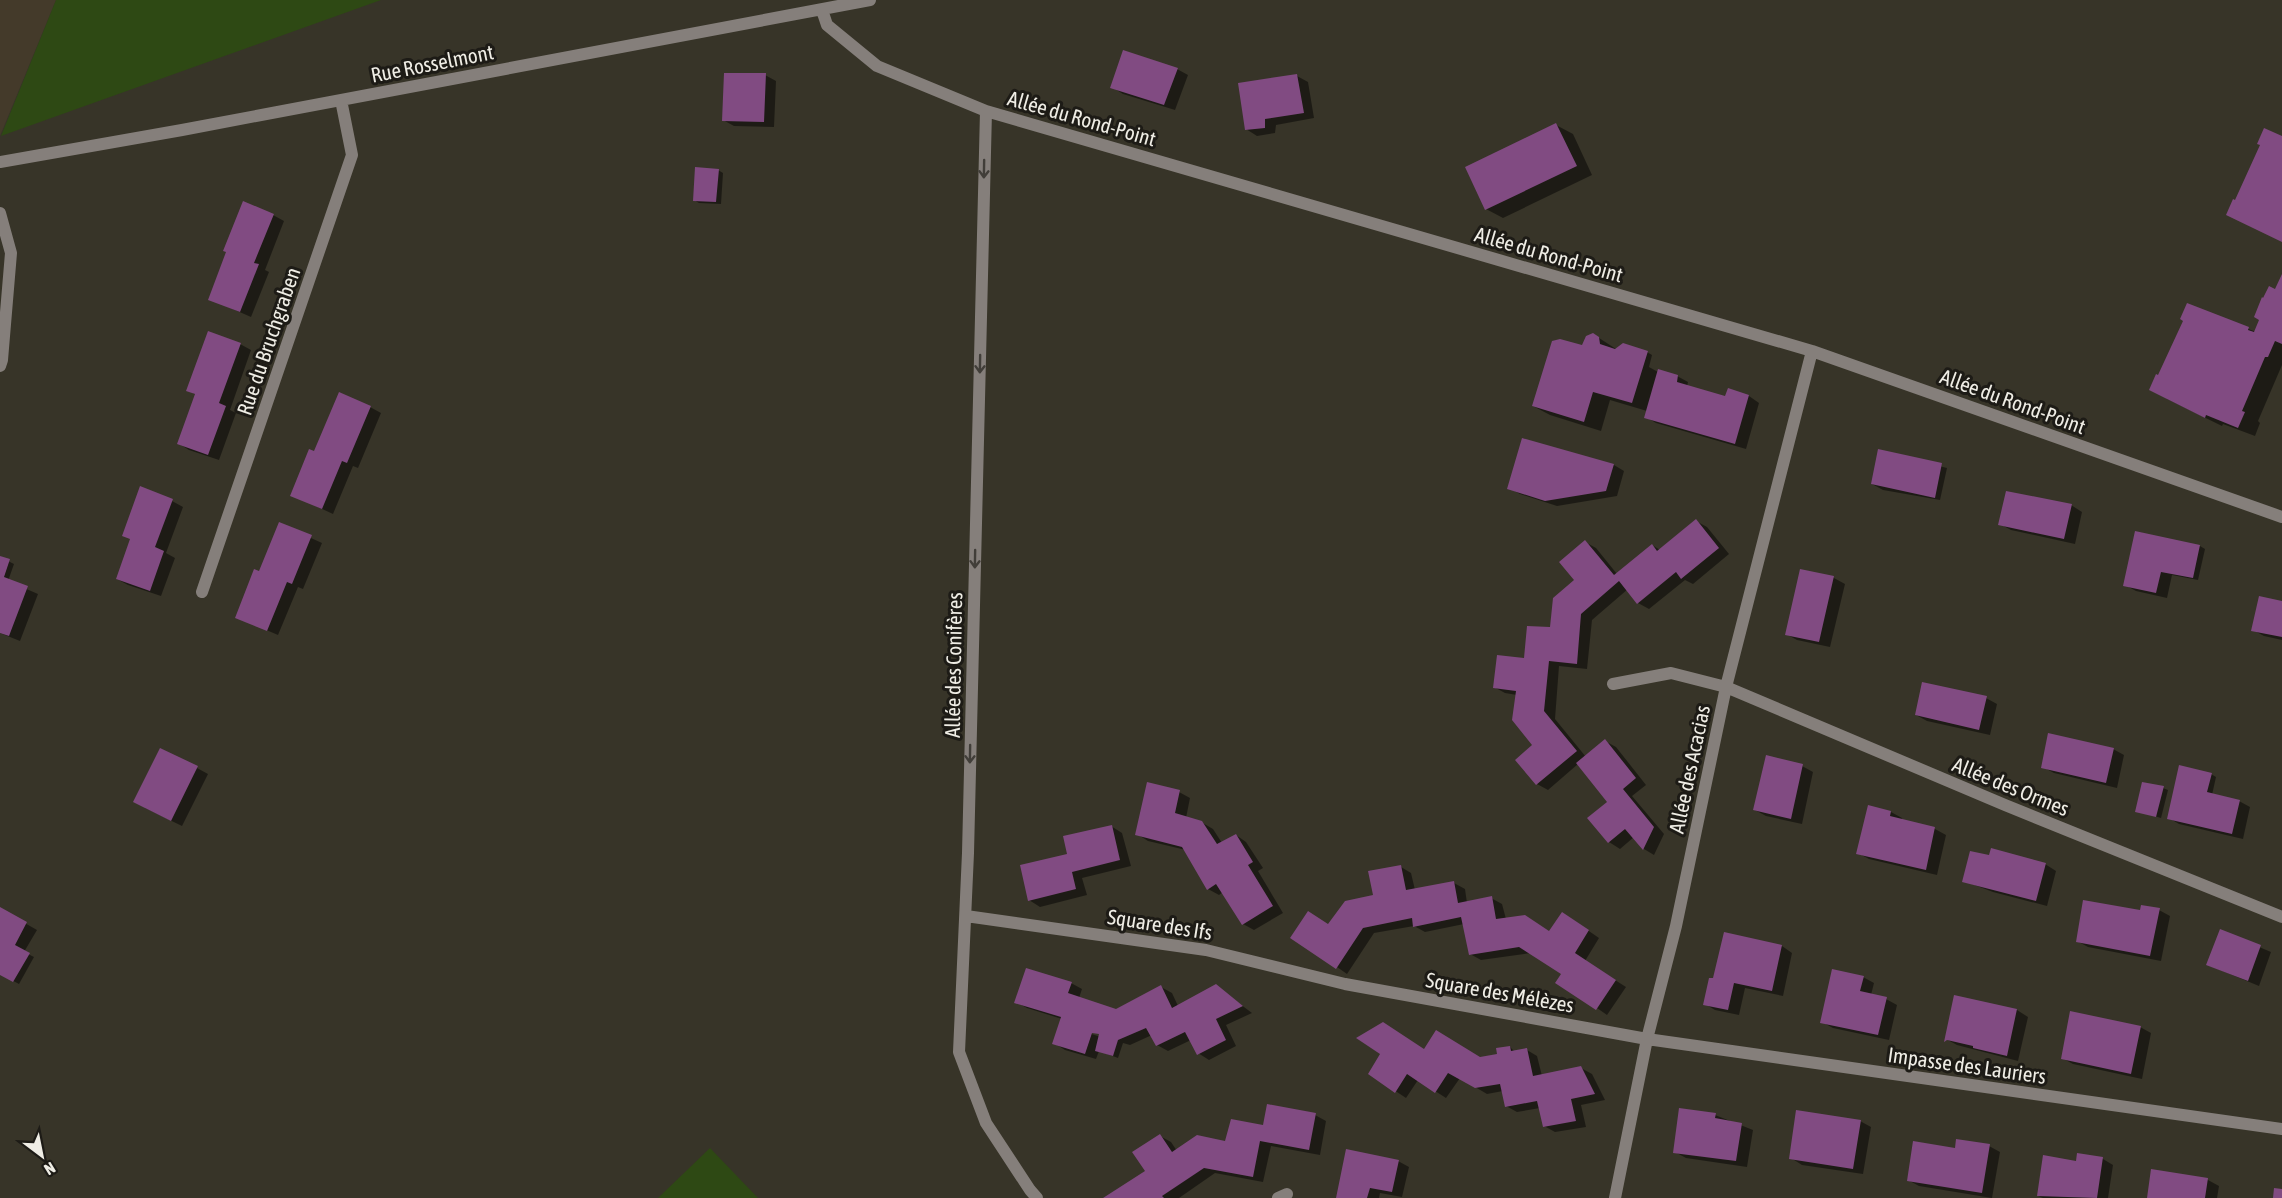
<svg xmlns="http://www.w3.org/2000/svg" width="2282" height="1198" viewBox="0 0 2282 1198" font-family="'Asap Condensed',sans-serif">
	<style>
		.industrial { fill: #443a2a }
		.green { fill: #2e4914 }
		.shadow { fill: #0007; fill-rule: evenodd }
		.building { fill: #814b82 }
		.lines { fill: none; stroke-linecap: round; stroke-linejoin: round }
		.minor { stroke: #857f7b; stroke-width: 12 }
		.oneway { stroke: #413e39 }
		.labels { text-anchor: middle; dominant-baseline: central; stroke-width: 6; stroke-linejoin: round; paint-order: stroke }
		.street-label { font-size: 21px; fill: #efede5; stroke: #1d1b16 }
	</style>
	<rect width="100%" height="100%" fill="#373428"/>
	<!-- industrial -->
	<path class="industrial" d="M0,0H56L0,136Z"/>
	<!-- green -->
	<path class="green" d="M56,0H381L1,136Z
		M710,1148L758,1198H658Z"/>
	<!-- shadow -->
	<path class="shadow" d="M1177,69L1188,75L1175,110L1123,94L1112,87Z
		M765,75L776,81L774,127L734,126L723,120Z
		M1297,76L1308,82L1314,118L1276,125L1275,133L1257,136L1246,129Z
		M1556,125L1573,134L1592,175L1503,218L1486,209Z
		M718,170L723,173L721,204L699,203L694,200Z
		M273,215L284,221L265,270L269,272L251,317L210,299Z
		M2282,278V365L2258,421L2260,423L2255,436L2223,424L2222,426L2167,399L2159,376L2185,320L2188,305L2256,332Z
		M1596,336L1616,349L1647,352L1652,355L1649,367L1658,372L1677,376L1688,382L1687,386L1725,398L1729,390L1749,396L1759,403L1746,449L1656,423L1646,417L1647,411L1610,400L1601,431L1550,415L1533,406L1583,347Z
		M240,344L251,350L230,410L236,413L219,460L189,450L178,443L196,395L188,390Z
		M370,407L381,413L358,468L353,466L333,514L292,495L315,453Z
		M1879,451L1947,468L1940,500L1883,490L1872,484Z
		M1614,465L1624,471L1617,496L1557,506L1520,494L1509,488Z
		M172,501L183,507L166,553L175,558L161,596L128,585L117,579Z
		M2071,505L2082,512L2075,544L2011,530L2000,524Z
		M1696,521L1707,527L1729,554L1693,584L1685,580L1649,609L1638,603L1628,589L1592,620L1587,669L1559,666L1555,719L1586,757L1605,741L1616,747L1646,785L1632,796L1664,834L1654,855L1644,849L1634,837L1620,849L1609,842L1589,818L1609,802L1578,764L1548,790L1537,784L1534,745L1517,695L1505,693L1494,687L1526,660L1551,629L1576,580L1585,542L1596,548L1617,574L1652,545L1660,550Z
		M280,524L322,543L303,589L298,587L278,635L236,617L260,573Z
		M2200,546L2205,549L2198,580L2172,575L2167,598L2136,591L2125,585Z
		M0,557L14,564L8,581L38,594L20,641L0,633Z
		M1801,571L1834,578L1845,584L1830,647L1797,640L1786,634Z
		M2282,603V640L2264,636L2253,630Z
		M1986,698L1997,704L1990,735L1927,721L1916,715Z
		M2113,749L2124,755L2117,788L2054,773L2043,767Z
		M1802,766L1813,772L1802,824L1766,816L1755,810Z
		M197,768L208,774L182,826L145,808Z
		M2211,774L2216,777L2212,795L2239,801L2250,807L2243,839L2179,824L2169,818Z
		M2163,788L2168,790L2161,818L2137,811Z
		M1179,792L1190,798L1186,818L1201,822L1213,829L1222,843L1236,835L1246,842L1263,868L1258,871L1283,913L1254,930L1243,924L1223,892L1219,895L1208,889L1186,850L1148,841L1137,834Z
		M1891,812L1902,818L1901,821L1935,829L1946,835L1937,875L1869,859L1858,853Z
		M1111,826L1122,833L1131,866L1082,878L1087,895L1040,907L1029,900L1069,855Z
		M2045,864L2056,871L2047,906L1993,892L1964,881Z
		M1401,867L1411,873L1415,890L1454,883L1465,889L1467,903L1491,898L1502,904L1506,919L1550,933L1573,920L1599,938L1585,961L1626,987L1607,1015L1597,1008L1563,973L1531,953L1481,960L1470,954L1464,924L1425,932L1414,926L1374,933L1347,974L1337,967L1329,926L1375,896Z
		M0,909L37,930L24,952L34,957L19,984L0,974Z
		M2159,910L2170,916L2161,961L2088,947L2077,941L2141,912Z
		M2221,931L2271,952L2259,986L2208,965Z
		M1782,946L1792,953L1783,996L1745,988L1739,1015L1715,1010L1705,1004Z
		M1863,977L1874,983L1871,995L1886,999L1897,1005L1889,1040L1833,1028L1822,1022Z
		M1071,983L1082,989L1079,998L1116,1010L1161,987L1172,993L1178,1006L1216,986L1252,1013L1226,1025L1236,1046L1209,1060L1198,1053L1191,1040L1168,1051L1157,1045L1152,1035L1130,1045L1123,1043L1118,1058L1099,1051L1096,1059L1065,1050L1054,1043L1062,1019L1027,1008L1016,1002ZM1085,1032L1101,1033V1037Z
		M1956,997L2017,1010L2028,1017L2018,1061L1957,1045L1946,1039Z
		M2140,1027L2151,1033L2142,1079L2073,1064L2062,1058Z
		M1510,1047L1515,1052L1527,1050L1537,1056L1542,1076L1581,1068L1592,1074L1605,1100L1581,1105L1586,1127L1555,1132L1544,1126L1540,1108L1517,1112L1506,1106L1503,1091L1487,1094L1460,1078L1446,1098L1418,1080L1406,1098L1370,1074L1425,1050L1480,1059L1501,1055Z
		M1315,1115L1326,1121L1320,1155L1271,1146L1263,1182L1215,1173L1179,1198H1106L1147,1171L1160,1136L1171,1142L1177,1151L1226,1143L1264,1127Z
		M1715,1115L1753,1130L1747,1167L1686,1158L1675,1152Z
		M1860,1121L1871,1127L1863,1174L1802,1165L1791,1158Z
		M1989,1146L2000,1152L1992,1198L1919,1186L1908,1180L1956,1150Z
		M2103,1159L2113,1165L2108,1198H2043L2038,1196L2077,1163Z
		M1398,1161L1409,1167L1402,1197L1380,1193L1379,1198H1338Z
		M2208,1180L2219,1186L2217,1198H2148Z"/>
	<!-- building -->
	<path class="building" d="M1123,50L1178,68L1164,105L1110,88Z
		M724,73H766L764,122L722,121Z
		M1297,74L1304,113L1265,119V128L1245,130L1238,83Z
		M1556,123L1577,166L1485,210L1465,167Z
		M2264,128L2282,136V242L2226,215L2233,199L2235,200L2260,145L2257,144Z
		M695,167L719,169L716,202L693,201Z
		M243,201L274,214L254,263L259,264L240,312L208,300L226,252L223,251Z
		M2282,274V344L2275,341L2268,357H2265L2242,411L2245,412L2238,428L2206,415L2205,418L2149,390L2156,374L2158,375L2183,321L2180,319L2187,303L2249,327L2248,330L2254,332L2259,320L2254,317L2262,297L2263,298L2269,286L2275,289Z
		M208,331L241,343L219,403L226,406L208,455L177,444L195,394L186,391Z
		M1593,333L1599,337L1600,344L1615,349L1623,343L1648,351L1632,403L1593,392L1584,422L1532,406L1552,341L1560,339L1582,345L1586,336Z
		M1658,369L1678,375L1677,382L1725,396L1728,388L1749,395L1735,444L1644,418Z
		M339,392L371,406L347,463L342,461L322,509L290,496L309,449L314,451Z
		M1522,438L1614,464L1606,491L1545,501L1507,489Z
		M1878,449L1942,463L1935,498L1871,484Z
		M140,486L173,499L155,547L164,551L150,591L116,579L130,539L122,536Z
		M2006,491L2072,504L2064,539L1998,525Z
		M1696,519L1719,548L1681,579L1676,572L1637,604L1619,581L1581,614L1577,664L1549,661L1544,711L1577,751L1536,785L1515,760L1532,745L1512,720L1516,691L1493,688L1497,655L1524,658L1527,626L1550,627L1553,598L1574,580L1559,562L1585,540L1614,575L1652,544L1657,551Z
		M279,522L312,535L292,584L287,582L267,631L235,618L254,569L259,571Z
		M2135,531L2200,545L2193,578L2161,572L2156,593L2123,586Z
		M0,556L10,559L4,577L28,586L9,636L0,633Z
		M1800,569L1834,576L1819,642L1785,635Z
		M2259,596L2282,601V637L2251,631Z
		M1922,682L1987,696L1979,730L1915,715Z
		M2048,733L2114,748L2106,783L2041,768Z
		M1605,739L1636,778L1623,789L1654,827L1643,850L1625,829L1608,843L1587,818L1607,802L1576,763Z
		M160,748L198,766L171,821L133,802Z
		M1766,755L1803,764L1791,819L1753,810Z
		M2179,765L2212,773L2207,792L2240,800L2232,834L2167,819Z
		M1147,782L1180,790L1175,813L1202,821L1217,844L1236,834L1253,862L1248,865L1273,906L1242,925L1216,884L1207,890L1182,847L1135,835Z
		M2142,782L2164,786L2156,817L2135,812Z
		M1868,805L1891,811L1890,816L1935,827L1926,870L1856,854Z
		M1112,825L1120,860L1072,872L1076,889L1028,901L1020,865L1067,854L1063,836Z
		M1991,848L2046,863L2036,901L1962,882L1970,851L1989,855Z
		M1401,865L1406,890L1454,881L1458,903L1492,896L1496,919L1525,915L1549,931L1562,912L1589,930L1575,953L1616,980L1596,1010L1555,983L1561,974L1519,947L1469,955L1461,917L1413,927L1412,918L1363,928L1336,969L1290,938L1308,911L1328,924L1345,901L1373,895L1368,871Z
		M2083,900L2140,910L2141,905L2160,908L2150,956L2076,942Z
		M0,907L27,922L15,945L30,953L13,982L0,975Z
		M2220,929L2261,945L2248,981L2206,965Z
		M1724,932L1782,945L1772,991L1734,983L1728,1010L1703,1005L1709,978H1713Z
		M1026,968L1072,982L1068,993L1116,1009L1161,985L1172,1008L1216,984L1243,1006L1216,1019L1226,1040L1197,1055L1185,1032L1156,1046L1146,1028L1118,1040L1113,1056L1095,1051L1099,1034L1092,1033L1085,1054L1052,1044L1061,1017L1014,1003Z
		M1832,969L1864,976L1860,991L1887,997L1878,1035L1820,1023Z
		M1954,995L2017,1009L2007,1056L1973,1048V1046L1947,1040L1944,1042Z
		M2070,1011L2141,1026L2131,1074L2061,1059Z
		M1383,1022L1424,1049L1436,1030L1480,1057L1497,1054L1496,1048L1510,1046L1511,1051L1527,1048L1533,1076L1581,1066L1595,1094L1571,1099L1576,1121L1543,1127L1537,1101L1505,1107L1500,1084L1475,1088L1448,1073L1435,1093L1407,1074L1395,1093L1368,1074L1380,1054L1356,1038Z
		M1267,1104L1316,1113L1309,1150L1260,1141L1253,1177L1204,1168L1162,1196L1164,1198H1103L1145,1171L1132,1152L1160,1134L1172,1152L1197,1135L1225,1141L1231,1119L1263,1125Z
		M1679,1108L1716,1113L1715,1118L1742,1123L1736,1161L1673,1153Z
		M1796,1110L1861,1120L1853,1169L1789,1159Z
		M1956,1139L1990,1144L1982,1193L1907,1181L1913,1141L1955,1148Z
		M1346,1149L1399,1160L1392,1192L1370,1188L1367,1198H1336Z
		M2077,1153L2103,1157L2097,1198L2037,1196L2043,1155L2076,1161Z
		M2151,1169L2208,1178L2205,1198H2147Z
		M2274,1188L2282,1189V1198H2273Z"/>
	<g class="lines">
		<!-- minor -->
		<path class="minor" d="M822,10L827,25L877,66L986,111L1812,351L2282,517
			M986,111L968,853L959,1052L986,1123L1030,1190L1037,1198
			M0,162L182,130L870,0
			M0,213L11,253L2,360L0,366
			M202,592L352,155L341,100
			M1613,684L1671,673L1726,687L2005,805L2282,917
			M966,916L1206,950L1345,984L1647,1039L2282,1129
			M1278,1198L1287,1194
			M1615,1198L1647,1039L1676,926L1726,687L1812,351"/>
	</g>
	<!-- one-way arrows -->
	<defs><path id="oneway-shaft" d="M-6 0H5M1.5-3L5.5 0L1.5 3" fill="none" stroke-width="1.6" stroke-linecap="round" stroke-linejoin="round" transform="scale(1.5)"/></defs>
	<g class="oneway">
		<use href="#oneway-shaft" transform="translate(984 169) rotate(91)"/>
		<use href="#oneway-shaft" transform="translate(980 364) rotate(91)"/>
		<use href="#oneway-shaft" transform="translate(975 559) rotate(91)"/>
		<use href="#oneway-shaft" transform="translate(970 754) rotate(91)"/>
	</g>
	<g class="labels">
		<!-- street labels -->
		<g class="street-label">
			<text transform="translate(432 63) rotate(-11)">Rue Rosselmont</text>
			<text transform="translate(1082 118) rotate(16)">Allée du Rond-Point</text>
			<text transform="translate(1549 254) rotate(16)">Allée du Rond-Point</text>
			<text transform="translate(268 341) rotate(-71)">Rue du Bruchgraben</text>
			<text transform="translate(2013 401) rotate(20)">Allée du Rond-Point</text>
			<text transform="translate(953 665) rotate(-89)">Allée des Conifères</text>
			<text transform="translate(1689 769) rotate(-78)">Allée des Acacias</text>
			<text transform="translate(2011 786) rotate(22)">Allée des Ormes</text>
			<text transform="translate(1160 924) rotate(9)">Square des Ifs</text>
			<text transform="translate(1500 992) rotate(10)">Square des Mélèzes</text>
			<text transform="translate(1967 1065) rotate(8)">Impasse des Lauriers</text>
		</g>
	</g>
	<!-- north arrow -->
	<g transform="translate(42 1156) rotate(148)" stroke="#1d1b16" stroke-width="4.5" paint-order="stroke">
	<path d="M0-4.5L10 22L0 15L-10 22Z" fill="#efede5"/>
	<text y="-9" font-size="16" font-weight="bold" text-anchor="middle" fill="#efede5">N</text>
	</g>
</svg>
